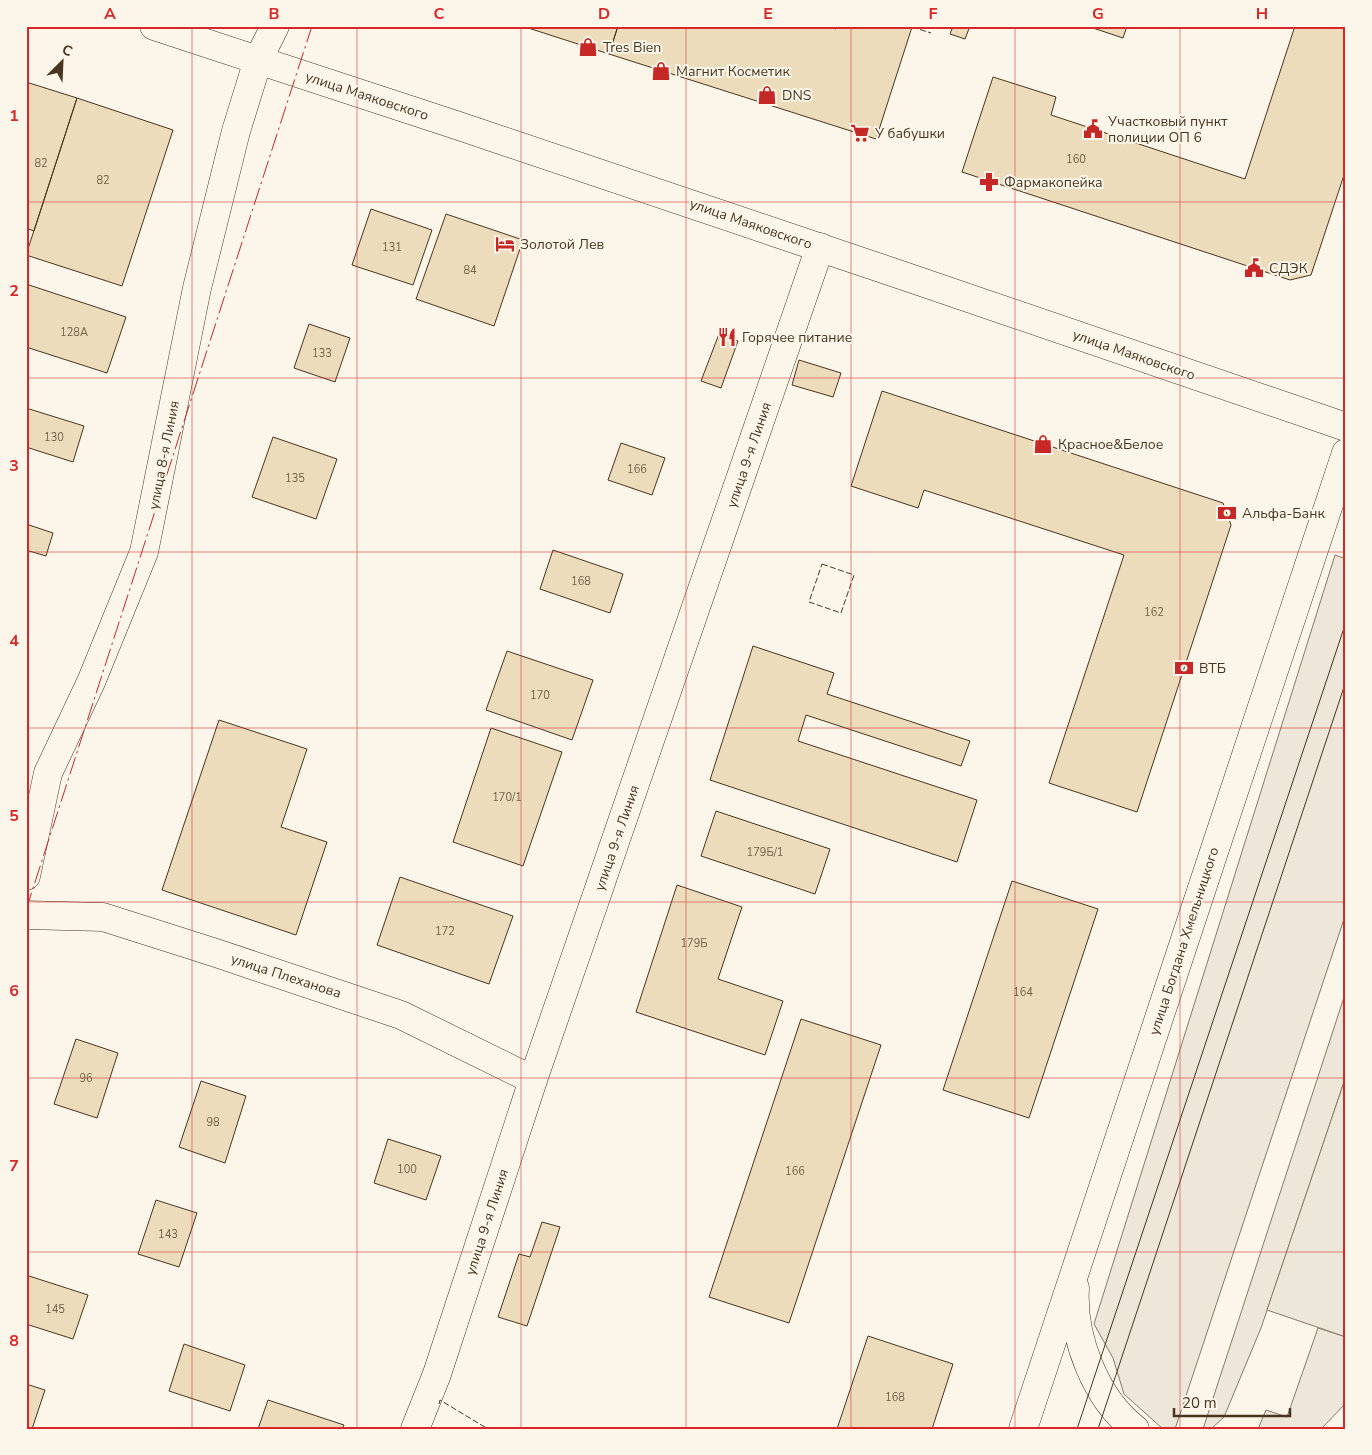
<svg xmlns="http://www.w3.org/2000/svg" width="1372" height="1455" viewBox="0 0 1372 1455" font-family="'Nunito Sans',sans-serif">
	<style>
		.green { fill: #ede6d9; stroke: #887966 }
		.parking { fill: #ede7d9; stroke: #887966 }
		.building { fill: #ecdcbc; stroke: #4a3520 }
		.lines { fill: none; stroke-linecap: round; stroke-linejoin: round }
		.street-casing { stroke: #4a3520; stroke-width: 29 }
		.secondary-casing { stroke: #4a3520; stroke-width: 29 }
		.primary-casing { stroke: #4a3520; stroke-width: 29 }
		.street { stroke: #fbf6e9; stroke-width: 28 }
		.secondary { stroke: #fbf6e9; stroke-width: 28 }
		.primary { stroke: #fbf6e9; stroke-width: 28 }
		.tram { stroke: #4a3520; stroke-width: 1 }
		.fence { stroke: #4a3520; stroke-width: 1; stroke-dasharray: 6 2.5; stroke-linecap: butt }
		.power { stroke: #c62828; stroke-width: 1; stroke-dasharray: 18 4 2.5 4; stroke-linecap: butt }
		.grid { fill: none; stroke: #d62828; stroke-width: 1; stroke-opacity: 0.55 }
		.labels { text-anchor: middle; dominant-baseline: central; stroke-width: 4; stroke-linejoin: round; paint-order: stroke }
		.number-label { font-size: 11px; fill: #725f47 }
		.poi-label { font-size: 14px; fill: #4a3520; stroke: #fbf6e9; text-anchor: start }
		.street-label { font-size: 14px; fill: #4a3520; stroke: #fbf6e9 }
		.neatline { fill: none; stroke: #d62828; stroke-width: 2 }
		.grid-label { font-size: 16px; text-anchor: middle; font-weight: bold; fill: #d62828 }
	</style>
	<rect width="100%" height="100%" fill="#fbf6e9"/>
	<!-- green -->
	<path class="green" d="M1335,555L1346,559V913L1175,1429H1163L1124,1394L1113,1358L1094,1324Z
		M1346,991V1076L1261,1328L1224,1417L1211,1429H1203Z
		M1318,1328L1346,1337V1403L1321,1429H1258L1266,1410L1287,1417Z"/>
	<!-- parking -->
	<path class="parking" d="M1346,1076V1337L1267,1310Z"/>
	<!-- building -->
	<path class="building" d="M522,26H618L609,54Z
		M618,26H827L836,29L837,26H908L912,27L876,139L609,54Z
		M953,26H970L965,39L950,34Z
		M1087,26H1127L1123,38Z
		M1295,26H1346V169L1311,275L1290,280L962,172L993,77L1056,97L1051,115L1245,179Z
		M26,82L77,98L34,231L26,228Z
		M77,98L173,130L122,286L26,255Z
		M371,209L432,230L413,285L352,265Z
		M446,214L523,240L494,326L416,299Z
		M26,284L126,317L107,373L26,347Z
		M309,324L350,338L335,382L294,368Z
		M719,334L738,341L721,388L701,381Z
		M799,360L841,373L833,397L792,385Z
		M882,391L1223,503L1231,525L1137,812L1049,783L1124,555L924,490L918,508L851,486Z
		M26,408L84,426L73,462L26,447Z
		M273,437L337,459L316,519L252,497Z
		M621,443L665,458L652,495L608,480Z
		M26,524L53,533L46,556L26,550Z
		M553,550L623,574L610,613L540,589Z
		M753,646L834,673L827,694L970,741L961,766L806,715L798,741L977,800L957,862L710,780Z
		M507,651L593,680L572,740L486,710Z
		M219,720L307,749L281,827L327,842L296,935L162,890Z
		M491,728L562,752L523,866L453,842Z
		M716,811L830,849L815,894L701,856Z
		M400,877L513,916L489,984L377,945Z
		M1012,881L1098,909L1029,1118L943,1090Z
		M677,885L742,907L718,979L783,1001L765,1055L636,1012Z
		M801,1019L881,1045L789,1323L709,1297Z
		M76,1039L118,1053L97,1118L54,1104Z
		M201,1081L246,1096L225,1163L179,1147Z
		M388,1139L441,1156L426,1200L374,1183Z
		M156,1200L197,1213L179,1267L138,1254Z
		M542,1222L560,1227L527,1326L498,1317L519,1254L530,1257Z
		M26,1275L88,1295L73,1339L26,1324Z
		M868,1336L953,1364L932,1429H837Z
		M184,1344L245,1365L230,1411L169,1391Z
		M26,1384L45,1390L32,1429H26Z
		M268,1400L344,1425L342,1429H258Z"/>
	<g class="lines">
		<!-- street casing -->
		<g class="street-casing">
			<path id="street" d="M26,876L48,773L91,682L144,552L197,288L236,131L258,60L275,26
				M26,915L103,917L216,953L401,1015L533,1080
				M415,1429L437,1374L533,1080L820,247"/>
		</g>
		<!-- secondary casing -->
		<g class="secondary-casing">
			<path id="secondary" d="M154,26L456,125L901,275L1346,427"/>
		</g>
		<!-- primary casing -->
		<g class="primary-casing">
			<path id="primary" d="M1075,1288C1072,1337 1095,1398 1135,1429
				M1023,1429L1346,453"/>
		</g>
		<!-- street -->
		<use href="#street" class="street"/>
		<!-- secondary -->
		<use href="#secondary" class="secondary"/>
		<!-- primary -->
		<use href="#primary" class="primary"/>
		<!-- tram -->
		<path class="tram" d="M1077,1429L1346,622
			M1098,1429L1346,681"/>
		<!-- fence -->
		<path class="fence" d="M912,27L931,33
			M822,564L854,575L841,613L809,602Z
			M439,1404L440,1400L488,1429"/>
		<!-- power -->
		<path class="power" d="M26,910L312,26"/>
	</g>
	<!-- grid -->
	<path class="grid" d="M192,26V1429M357,26V1429M521,26V1429M686,26V1429M851,26V1429M1015,26V1429M1180,26V1429M26,202H1346M26,378H1346M26,552H1346M26,728H1346M26,902H1346M26,1078H1346M26,1252H1346"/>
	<!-- icons -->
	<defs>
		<g id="shop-bare" transform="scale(1.5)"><path d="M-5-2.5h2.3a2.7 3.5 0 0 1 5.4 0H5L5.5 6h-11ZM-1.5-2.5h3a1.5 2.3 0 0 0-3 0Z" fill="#c62828" stroke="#fbf6e9" stroke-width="2.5" paint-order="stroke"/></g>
		<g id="civic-bare" transform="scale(1.5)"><path d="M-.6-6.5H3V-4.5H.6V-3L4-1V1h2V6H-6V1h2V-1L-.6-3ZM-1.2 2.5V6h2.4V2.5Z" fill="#c62828" stroke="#fbf6e9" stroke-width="2.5" paint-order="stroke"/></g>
		<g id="supermarket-bare" transform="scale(1.5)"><path d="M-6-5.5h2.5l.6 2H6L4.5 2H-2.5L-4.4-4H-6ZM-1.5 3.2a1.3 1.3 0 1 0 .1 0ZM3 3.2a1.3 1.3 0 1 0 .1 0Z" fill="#c62828" stroke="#fbf6e9" stroke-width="2.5" paint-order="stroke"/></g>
		<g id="pharmacy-bare" transform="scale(1.5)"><path d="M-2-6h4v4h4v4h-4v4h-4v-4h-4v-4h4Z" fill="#c62828" stroke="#fbf6e9" stroke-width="2.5" paint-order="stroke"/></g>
		<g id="hotel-bare" transform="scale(1.5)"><path d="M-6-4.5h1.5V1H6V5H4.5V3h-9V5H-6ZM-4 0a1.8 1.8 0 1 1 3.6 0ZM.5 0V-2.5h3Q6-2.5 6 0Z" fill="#c62828" stroke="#fbf6e9" stroke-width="2.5" paint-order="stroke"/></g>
		<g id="restaurant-bare" transform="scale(1.5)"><path d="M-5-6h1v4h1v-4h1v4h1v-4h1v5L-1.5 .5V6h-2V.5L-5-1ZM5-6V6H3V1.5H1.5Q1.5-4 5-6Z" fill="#c62828" stroke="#fbf6e9" stroke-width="2.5" paint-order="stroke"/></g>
		<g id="bank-bare" transform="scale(1.5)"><path d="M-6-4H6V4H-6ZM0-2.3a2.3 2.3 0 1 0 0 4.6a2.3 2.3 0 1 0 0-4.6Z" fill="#c62828" stroke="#fbf6e9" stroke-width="2.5" paint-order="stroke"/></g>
	</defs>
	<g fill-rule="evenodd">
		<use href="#shop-bare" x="588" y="47"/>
		<use href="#shop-bare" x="661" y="71"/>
		<use href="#shop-bare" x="767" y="95"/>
		<use href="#civic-bare" x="1093" y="129"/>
		<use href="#supermarket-bare" x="860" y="133"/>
		<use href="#pharmacy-bare" x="989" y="182"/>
		<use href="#hotel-bare" x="505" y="244"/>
		<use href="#civic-bare" x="1254" y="268"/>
		<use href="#restaurant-bare" x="727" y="337"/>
		<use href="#shop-bare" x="1043" y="444"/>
		<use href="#bank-bare" x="1227" y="513"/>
		<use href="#bank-bare" x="1184" y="668"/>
	</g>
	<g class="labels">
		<!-- number labels -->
		<g class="number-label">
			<text x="1076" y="159">160</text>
			<text x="41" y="163">82</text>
			<text x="103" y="180">82</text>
			<text x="392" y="247">131</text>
			<text x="470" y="270">84</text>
			<text x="74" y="332">128А</text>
			<text x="322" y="353">133</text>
			<text x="54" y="437">130</text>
			<text x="637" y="469">166</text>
			<text x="295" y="478">135</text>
			<text x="581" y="581">168</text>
			<text x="1154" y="612">162</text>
			<text x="540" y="695">170</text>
			<text x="507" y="797">170/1</text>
			<text x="765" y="852">179Б/1</text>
			<text x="445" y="931">172</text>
			<text x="694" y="943">179Б</text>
			<text x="1023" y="992">164</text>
			<text x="86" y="1078">96</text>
			<text x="213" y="1122">98</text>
			<text x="407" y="1169">100</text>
			<text x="795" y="1171">166</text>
			<text x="168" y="1234">143</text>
			<text x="55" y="1309">145</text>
			<text x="895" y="1397">168</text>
		</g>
		<!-- poi labels -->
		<g class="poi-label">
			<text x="603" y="47">Tres Bien</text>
			<text x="676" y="71">Магнит Косметик</text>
			<text x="782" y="95">DNS</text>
			<text x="1108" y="121">Участковый пункт<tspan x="1108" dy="16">полиции ОП 6</tspan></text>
			<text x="875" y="133">У бабушки</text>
			<text x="1004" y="182">Фармакопейка</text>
			<text x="520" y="244">Золотой Лев</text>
			<text x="1269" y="268">СДЭК</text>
			<text x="742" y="337">Горячее питание</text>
			<text x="1058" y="444">Красное&amp;Белое</text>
			<text x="1242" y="513">Альфа-Банк</text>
			<text x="1199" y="668">ВТБ</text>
		</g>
		<!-- street labels -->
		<g class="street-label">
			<text transform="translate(367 96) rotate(18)">улица Маяковского</text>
			<text transform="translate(751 224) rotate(19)">улица Маяковского</text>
			<text transform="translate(1134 355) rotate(19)">улица Маяковского</text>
			<text transform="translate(164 455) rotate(-79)">улица 8-я Линия</text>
			<text transform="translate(749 455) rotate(-71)">улица 9-я Линия</text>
			<text transform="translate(617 838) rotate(-71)">улица 9-я Линия</text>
			<text transform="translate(1184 941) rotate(-72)">улица Богдана Хмельницкого</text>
			<text transform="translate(286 976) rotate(18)">улица Плеханова</text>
			<text transform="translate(487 1222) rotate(-72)">улица 9-я Линия</text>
		</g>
	</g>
	<!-- border -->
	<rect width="1372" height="1455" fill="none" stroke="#fbf6e9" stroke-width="55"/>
	<!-- north arrow -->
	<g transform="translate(62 62) rotate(24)" stroke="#fbf6e9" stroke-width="4" paint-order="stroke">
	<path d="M0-4L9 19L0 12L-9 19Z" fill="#4a3520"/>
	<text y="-8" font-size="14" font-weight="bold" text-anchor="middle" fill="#4a3520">С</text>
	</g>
	<!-- scale -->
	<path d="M1174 1408v8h116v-8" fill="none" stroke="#4a3520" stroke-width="2.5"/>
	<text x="1182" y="1408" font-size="15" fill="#4a3520" stroke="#fbf6e9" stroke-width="4" paint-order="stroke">20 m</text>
	<rect x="28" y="28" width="1316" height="1400" class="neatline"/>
	<g class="grid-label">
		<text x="110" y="19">A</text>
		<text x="274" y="19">B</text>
		<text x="439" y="19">C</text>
		<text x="604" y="19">D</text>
		<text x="768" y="19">E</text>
		<text x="933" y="19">F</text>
		<text x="1098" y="19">G</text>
		<text x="1262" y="19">H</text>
		<text x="14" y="121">1</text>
		<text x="14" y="296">2</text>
		<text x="14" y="471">3</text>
		<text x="14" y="646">4</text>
		<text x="14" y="821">5</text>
		<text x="14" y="996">6</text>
		<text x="14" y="1171">7</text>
		<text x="14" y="1346">8</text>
	</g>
</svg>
